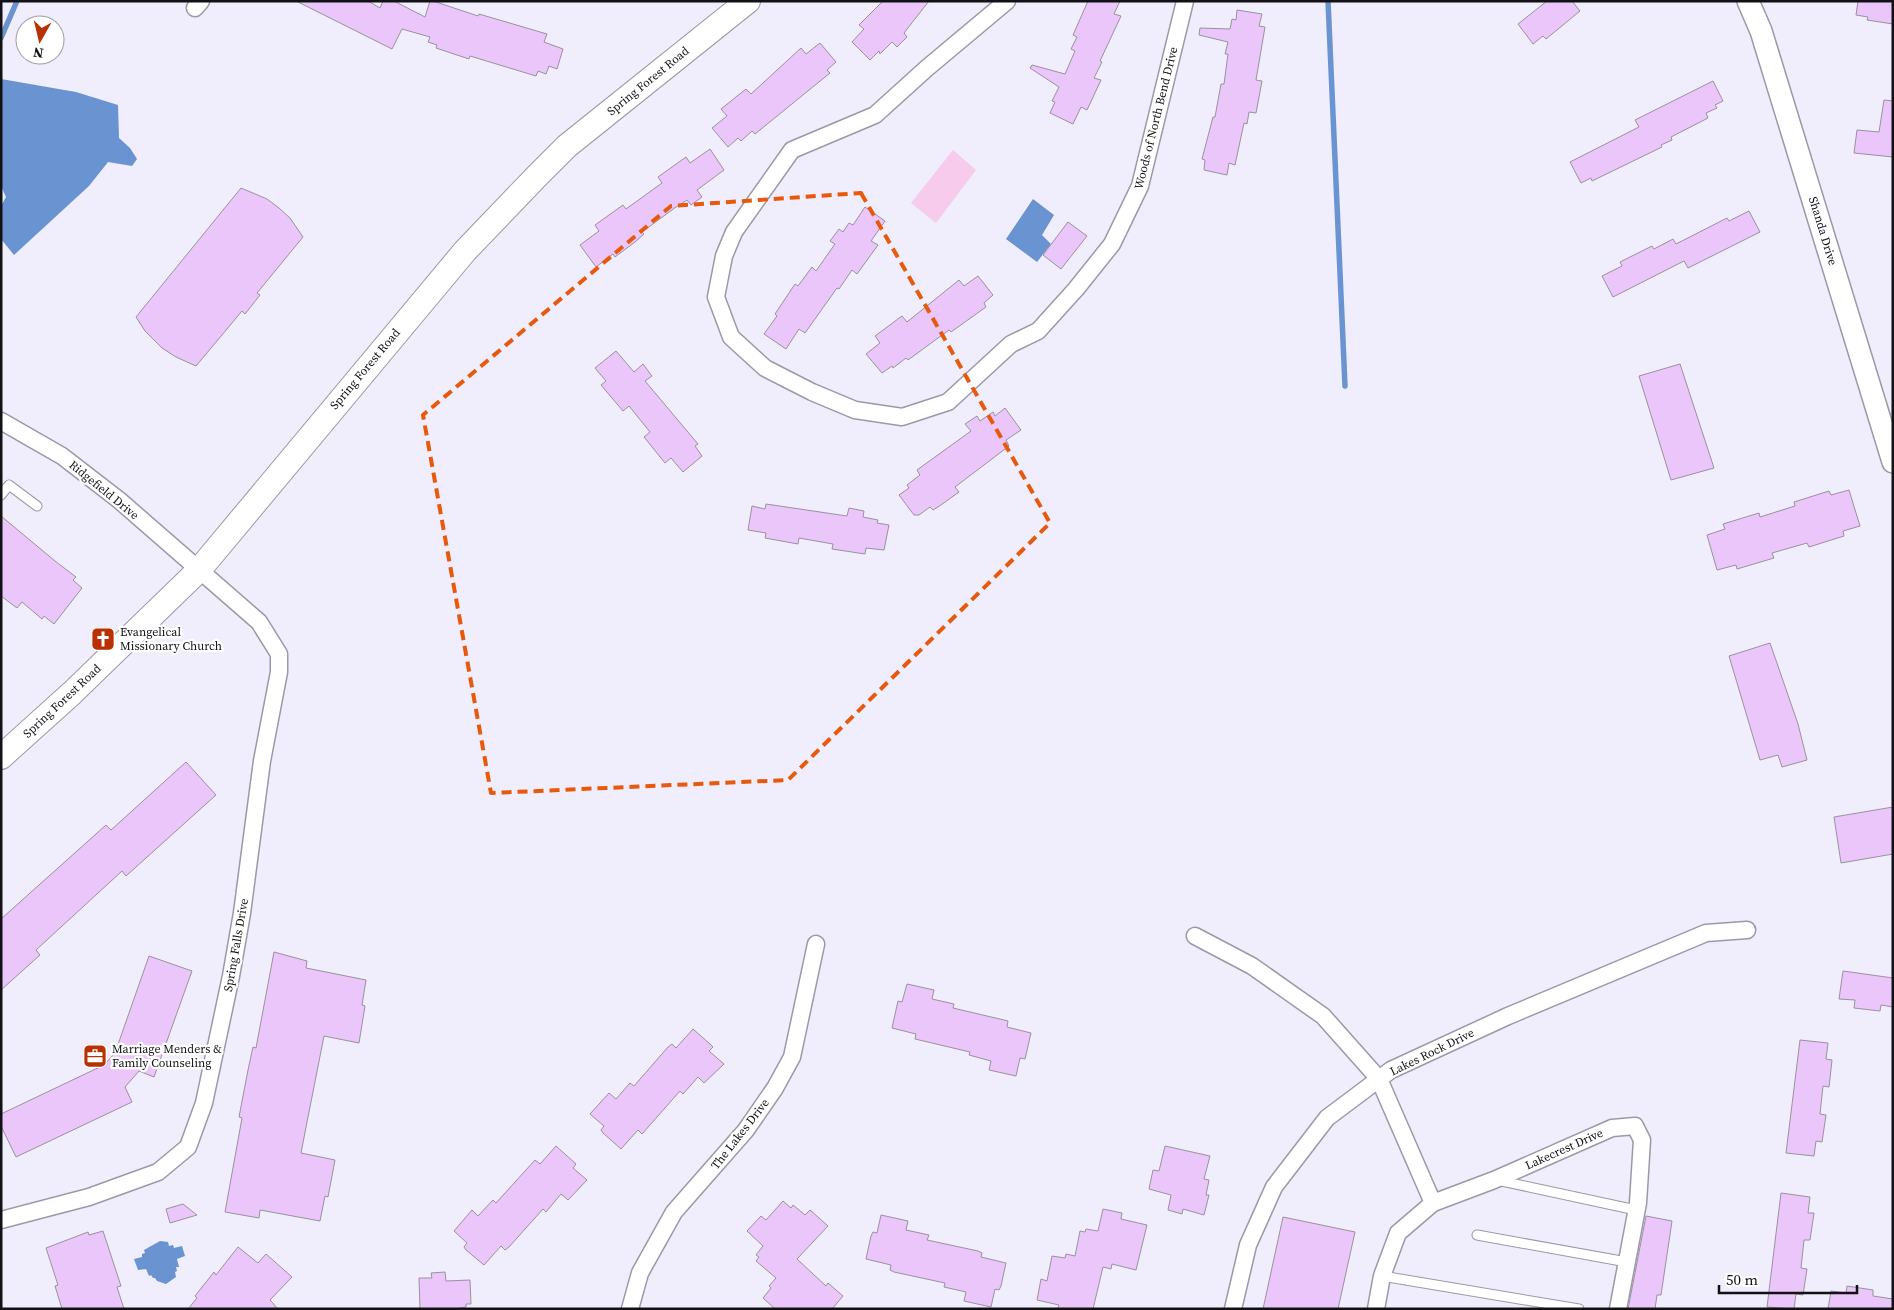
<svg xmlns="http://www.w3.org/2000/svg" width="1894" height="1310" viewBox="0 0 1894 1310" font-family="'Source Serif 4',serif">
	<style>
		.green { fill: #f7cbeb }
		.water { fill: #6a94d1 }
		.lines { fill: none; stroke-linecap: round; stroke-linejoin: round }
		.stream { stroke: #6a94d1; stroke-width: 5.5 }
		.building { fill: #ebc6fa; stroke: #9a919e }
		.service-casing { stroke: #9c99a7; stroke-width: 11 }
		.minor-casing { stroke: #9c99a7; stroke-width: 19 }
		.tertiary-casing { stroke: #9c99a7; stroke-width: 24 }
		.secondary-casing { stroke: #9c99a7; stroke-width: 26 }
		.service { stroke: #fff; stroke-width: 9 }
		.minor { stroke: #fff; stroke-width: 16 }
		.tertiary { stroke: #fff; stroke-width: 21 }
		.secondary { stroke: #fff; stroke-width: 24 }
		.marked { fill: none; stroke: #e8590c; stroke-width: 4; stroke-dasharray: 10 6; stroke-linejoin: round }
		.labels { text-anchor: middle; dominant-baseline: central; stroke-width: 4.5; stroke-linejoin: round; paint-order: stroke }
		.street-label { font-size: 12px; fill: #121116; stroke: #fff }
		.poi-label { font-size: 12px; fill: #121116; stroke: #fff; text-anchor: start }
	</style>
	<rect width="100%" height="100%" fill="#f0edfc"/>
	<!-- green -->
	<path class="green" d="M953,150L976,170L936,223L911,203Z"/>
	<!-- water -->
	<path class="water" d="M1,79L76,92L118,105L119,138L130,148L137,159L132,166L108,162L89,186L14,255L1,239V206L6,197L1,186Z
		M1033,199L1054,215L1042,235L1051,244L1037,262L1006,239Z
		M160,1241L168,1242L169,1246L173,1245L174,1248L182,1246L185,1256L177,1259L179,1267H176L177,1271L175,1272L176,1277L166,1284L157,1281L155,1278H153L151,1275L149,1276L146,1269L138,1270L134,1259L142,1257V1254L145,1253L144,1250Z"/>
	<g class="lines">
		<!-- stream -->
		<path class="stream" d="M1328,1L1345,386
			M1,38L17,1"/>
	</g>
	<!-- building -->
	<path class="building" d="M296,1H368L380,8L383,1H394L425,17L430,1H433L478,16L479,14L547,34L544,42L563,49L557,69L549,66L546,74L538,71L536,76L470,56L469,59L436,48L437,45L428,42L430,37L402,29L392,49Z
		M883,1H929L904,33L907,37L897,47L892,42L880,54L879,51L870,60L852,42L864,29L859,25Z
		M1088,1H1120L1114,14L1121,16L1100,61L1102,62L1094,78L1101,80L1087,110L1081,107L1073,124L1050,113L1055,102L1052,101L1059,87L1030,68L1032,65L1065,74L1075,51L1071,49L1077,37L1073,35Z
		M1547,1H1572L1580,11L1546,39L1543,36L1533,44L1518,24Z
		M1858,1H1893V24L1867,20L1868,17L1856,15Z
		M1237,10L1262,14L1259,26L1265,27L1256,80L1262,81L1256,113L1249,112L1247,124L1244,123L1235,165L1229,163L1227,175L1204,170L1205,160L1202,159L1213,117H1215L1221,84H1224L1228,54H1225L1228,42L1199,35L1200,28L1230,29L1232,19L1236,20Z
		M820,43L836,62L827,70L830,73L755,134L752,131L741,141L738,138L728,147L712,128L727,116L721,109L746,89L751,94L801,48L806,54Z
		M1713,81L1723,101L1715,105L1717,108L1706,113L1708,118L1671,137L1672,140L1661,145L1662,147L1592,181L1591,178L1581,183L1570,162L1639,127L1635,120Z
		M1884,100L1893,101V157L1854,153L1857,130L1879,132Z
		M710,149L724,170L697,190L702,197L691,205L687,200L676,207L642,232L644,234L635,242L615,257L613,254L596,267L580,245L599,231L595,225L623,205L626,209L662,183L658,177L686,157L690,163Z
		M241,188L267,199L279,208L290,218L303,237L257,293L260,295L245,314L242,311L196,366L176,357L162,348L145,331L136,317Z
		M865,207L885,221L871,241L878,245L857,274L852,270L839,289L837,288L805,333L799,329L786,349L764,334L777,316L775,314L795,284L798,286L812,267L816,271L835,244L830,241L839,229L843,232L849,223L853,225Z
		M1749,211L1760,232L1688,268L1684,261L1613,297L1602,276L1622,266L1620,262L1652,246L1654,249L1673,239L1676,244L1727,218L1729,221Z
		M1068,222L1087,236L1061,269L1043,255Z
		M978,276L993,295L984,303L986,307L951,332L949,330L908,360L906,358L893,368L892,366L882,373L866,354L880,343L875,336L902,316L907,322L959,280L964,286Z
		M616,351L634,372L643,364L652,376L645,381L698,444L695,446L702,456L683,472L671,458L665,463L644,437L650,432L629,406L623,411L601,385L606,381L595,368Z
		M1680,364L1714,468L1671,480L1639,376Z
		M1005,408L1021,430L1006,440L1009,446L955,487L959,492L941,505L933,510L930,507L919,515H914L899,495L909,488L907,485L920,475L917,470L971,431L965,424L977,416L980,421L993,412L995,416Z
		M1849,490L1860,526L1843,531L1844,536L1809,547L1807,543L1772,553L1774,558L1737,569L1736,565L1717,570L1707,535L1725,529L1723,524L1759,513L1760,517L1795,506L1794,502L1829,491L1831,495Z
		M766,504L847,516L849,508L864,511L863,517L878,520L877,523L889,525L884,550L866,548L865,554L832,549L833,544L799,538L798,544L765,538L766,533L748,530L752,506L765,509Z
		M1,516L55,561L76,577L73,580L82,588L54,624L44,616L42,619L22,602L17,608L1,596Z
		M1770,643L1798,724L1807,760L1782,767L1778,755L1760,760L1729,656Z
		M186,762L216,795L126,876L122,871L36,950L40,955L1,990V919L106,825L111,830Z
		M1893,807V854L1841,863L1834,817Z
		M274,952L307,961L306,968L366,980L362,1005L365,1006L359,1043L324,1036L308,1117L301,1153L335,1160L328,1197L325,1196L320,1221L260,1210L259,1218L225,1212L242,1118L239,1117L248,1070L253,1047L256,1048Z
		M149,956L192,971L154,1077L139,1071L125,1087L132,1102L16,1157L1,1126V1114L104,1065L115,1053Z
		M1843,971L1893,978V1007L1881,1005L1880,1011L1854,1008L1855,1000L1839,999Z
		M907,984L934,990L932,999L954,1004L953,1008L1004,1020L1008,1021L1007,1027L1031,1033L1025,1059L1020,1058L1016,1076L989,1070L991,1061L969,1055L970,1052L915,1039L916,1034L892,1028L898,1001L902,1002Z
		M693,1029L710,1044L713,1047L709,1051L724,1064L704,1083L698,1077L683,1094L680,1091L642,1134L638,1130L621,1149L603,1133L601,1130L604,1126L590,1114L609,1093L616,1099L630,1083L634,1086L668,1047L672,1044L676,1048Z
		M1800,1040L1828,1043L1826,1059L1832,1060L1829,1087L1823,1086L1820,1114L1826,1115L1822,1142L1816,1141L1814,1156L1786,1153Z
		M556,1146L576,1164L573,1168L587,1180L568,1200L561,1194L546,1212L543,1209L509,1247L505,1250L501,1246L484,1265L466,1250L464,1247L467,1243L454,1231L472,1210L478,1216L493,1200L496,1203L535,1160L540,1164Z
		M1165,1146L1210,1156L1204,1179L1209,1180L1206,1195H1209L1204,1215L1183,1209L1182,1214L1168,1210L1171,1195L1149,1189L1153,1170L1159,1171Z
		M1781,1193L1810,1197L1808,1213H1814L1810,1240H1804L1801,1268L1807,1269L1803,1295L1796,1294L1794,1309L1767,1307Z
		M783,1201L791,1208L793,1205L805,1215L810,1210L828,1226L797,1259L826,1286L828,1283L843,1296L832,1309H775L763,1298L771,1288L769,1286L776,1278L756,1261L759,1257L756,1255L763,1246L747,1231L761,1216L766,1220Z
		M183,1204L197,1215L170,1223L166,1209Z
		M1103,1209L1122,1213L1121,1219L1147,1225L1136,1270L1112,1264L1111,1269L1103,1267L1093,1309H1058L1059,1305L1037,1300L1041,1279L1047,1281L1052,1256L1065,1258L1066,1254L1075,1256L1080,1231L1085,1232L1086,1229L1098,1231Z
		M881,1215L908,1221L906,1230L929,1235L927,1240L978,1251L982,1253L981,1257L1006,1263L1001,1286L999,1290L995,1289L991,1307L964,1301L966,1292L944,1287L945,1283L894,1272L890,1270L891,1265L866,1259L871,1236L873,1232L877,1233Z
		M1646,1216L1672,1221L1661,1295H1657L1655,1309H1628Z
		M1283,1217L1355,1232L1338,1309H1263Z
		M103,1231L121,1286L117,1287L124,1309H62L55,1286L58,1285L46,1248L88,1232L89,1235Z
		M238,1247L258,1263L266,1254L292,1277L270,1300L278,1309H188L197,1298L195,1296L214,1272L216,1275Z
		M445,1272L446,1281L470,1280L471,1304H466V1307L454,1309H420L419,1278H432L431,1273Z
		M1847,1286L1873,1290V1296L1893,1299V1309H1828L1831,1291L1846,1293Z"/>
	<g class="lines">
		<!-- service casing -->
		<g class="service-casing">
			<path id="service" d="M1,495L9,485L37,506
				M1497,1180L1636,1210
				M1477,1235L1627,1262
				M1382,1276L1579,1309"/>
		</g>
		<!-- minor casing -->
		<g class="minor-casing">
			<path id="minor" d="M1007,1L927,68L875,115L792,150L734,232L724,256L716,297L731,337L765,368L812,392L855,410L902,417L948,402L1011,344L1038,331L1076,289L1112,244L1140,186L1185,1
				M195,8L201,1
				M1,421L62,456L119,500L259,622L279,654V672L262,761L242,913L231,976L204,1103L188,1147L158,1172L89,1197L1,1220
				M1195,936L1252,966L1323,1016L1379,1079L1433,1203L1398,1233L1382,1276L1376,1309
				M1433,1203L1494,1180L1612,1128L1635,1126L1642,1140L1638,1203L1618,1309
				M630,1309L640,1273L674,1212L746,1130L775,1088L792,1057L816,944
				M1233,1309L1248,1245L1274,1187L1327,1118L1391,1070L1508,1016L1706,933L1747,930"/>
		</g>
		<!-- tertiary casing -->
		<g class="tertiary-casing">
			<path id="tertiary" d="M1748,1L1761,31L1893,462"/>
		</g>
		<!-- secondary casing -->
		<g class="secondary-casing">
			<path id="secondary" d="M1,757L72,693L199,570L465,251L536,177L567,146L748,1"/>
		</g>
		<!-- service -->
		<use href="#service" class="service"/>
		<!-- minor -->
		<use href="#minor" class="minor"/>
		<!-- tertiary -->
		<use href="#tertiary" class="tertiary"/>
		<!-- secondary -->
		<use href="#secondary" class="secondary"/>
	</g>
	<!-- marked area -->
	<path class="marked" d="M861,193L1050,523L788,780L491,793L423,415L671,206Z"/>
	<!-- icons -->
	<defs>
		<g id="church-square" transform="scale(1.25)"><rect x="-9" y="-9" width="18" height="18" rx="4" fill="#b93002" stroke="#fff"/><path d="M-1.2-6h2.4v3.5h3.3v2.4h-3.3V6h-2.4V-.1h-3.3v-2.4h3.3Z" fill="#fff"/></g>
		<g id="office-square" transform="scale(1.25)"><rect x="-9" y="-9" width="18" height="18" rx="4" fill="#b93002" stroke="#fff"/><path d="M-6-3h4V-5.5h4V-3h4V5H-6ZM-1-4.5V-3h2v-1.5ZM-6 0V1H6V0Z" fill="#fff"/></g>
	</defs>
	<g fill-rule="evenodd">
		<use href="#church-square" x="103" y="639"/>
		<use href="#office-square" x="95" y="1056"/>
	</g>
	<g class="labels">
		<!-- street labels -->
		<g class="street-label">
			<text transform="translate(648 81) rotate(-39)">Spring Forest Road</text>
			<text transform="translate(1156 118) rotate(-76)">Woods of North Bend Drive</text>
			<text transform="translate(1823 231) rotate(73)">Shanda Drive</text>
			<text transform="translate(365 369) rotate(-50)">Spring Forest Road</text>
			<text transform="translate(104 490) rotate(39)">Ridgefield Drive</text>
			<text transform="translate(62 701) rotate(-43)">Spring Forest Road</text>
			<text transform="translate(236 945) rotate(-80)">Spring Falls Drive</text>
			<text transform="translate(1432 1052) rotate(-26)">Lakes Rock Drive</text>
			<text transform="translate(740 1134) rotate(-52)">The Lakes Drive</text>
			<text transform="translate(1564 1149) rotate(-24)">Lakecrest Drive</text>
		</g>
		<!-- poi labels -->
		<g class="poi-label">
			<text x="120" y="632">Evangelical<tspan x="120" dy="14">Missionary Church</tspan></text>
			<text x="112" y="1049">Marriage Menders &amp;<tspan x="112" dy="14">Family Counseling</tspan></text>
		</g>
	</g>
	<!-- border -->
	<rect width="1894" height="1310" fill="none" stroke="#121116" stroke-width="5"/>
	<!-- north arrow -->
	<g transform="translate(40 40) rotate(188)"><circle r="24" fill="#ffffff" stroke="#a0a0a2"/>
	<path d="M0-4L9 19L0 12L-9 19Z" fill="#b93002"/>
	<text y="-8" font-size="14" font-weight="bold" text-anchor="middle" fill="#121116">N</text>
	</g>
	<!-- scale -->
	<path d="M1719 1285v8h138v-8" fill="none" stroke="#121116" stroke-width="2.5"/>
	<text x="1726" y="1285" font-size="15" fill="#121116" stroke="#ffffff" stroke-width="4" paint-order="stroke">50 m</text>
</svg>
